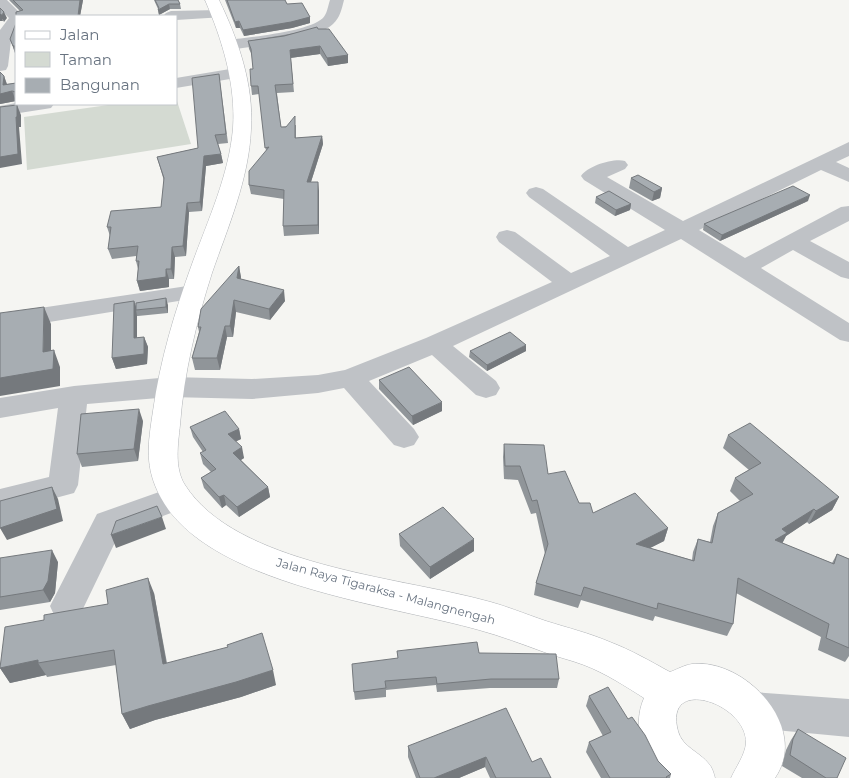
<svg xmlns="http://www.w3.org/2000/svg" width="849" height="778" viewBox="0 0 849 778" font-family="Montserrat,sans-serif">
	<style>
		.green { fill: #d4dad2 }
		.lines { fill: none; stroke-linecap: round; stroke-linejoin: round }
		.major-casing { stroke: #b3b6ba; stroke-width: 1 }
		.minor { fill: #bfc2c6; fill-rule: evenodd }
		.major { fill: #fff; fill-rule: evenodd }
		.wall { fill: #909599 }
		.shaded-wall { fill: #75797d }
		.building { fill: #a7adb2; stroke: #75797d }
		.labels { text-anchor: middle; dominant-baseline: central; stroke-width: 5; stroke-linejoin: round; paint-order: stroke }
		.street-label { font-size: 12px; fill: #687380; stroke: #fff }
	</style>
	<rect width="100%" height="100%" fill="#f5f5f2"/>
	<!-- green -->
	<path class="green" d="M176,98L191,144L27,170L24,117L115,104H176Z"/>
	<g class="lines">
		<!-- major casing -->
		<g class="major-casing">
			<path id="major" d="M205,0H219C238,39 254,85 251,129C249,179 228,227 212,273C196,323 184,373 180,425C178,444 174,468 185,485C236,565 398,577 483,600C504,605 525,614 546,621C568,628 589,633 610,642C631,650 650,661 670,672C676,670 684,665 692,664C745,658 810,727 775,778H731C736,767 745,755 746,743C747,703 663,675 678,731C682,747 700,752 709,764C712,767 714,774 715,778H663C642,757 632,725 644,698C625,686 605,673 584,665C571,660 557,657 544,652C522,644 501,636 479,630C391,605 208,585 161,498C144,467 148,444 153,411C160,360 175,311 192,264C208,220 229,175 233,128C236,84 222,39 205,0Z"/>
		</g>
		<!-- minor -->
		<path class="minor" d="M0,0H7L23,16H16V29L11,41L8,66L6,70L0,71V30L9,18L0,9Z
			M330,0H344C342,8 340,18 333,24C316,40 254,46 229,50L223,48L221,45L223,42L229,40C250,37 308,32 323,18C327,14 328,6 330,0Z
			M219,10L224,11L226,14L224,17L176,20V16H163L166,13L171,11Z
			M236,68L242,69L244,73L242,77L176,88V78Z
			M16,103V104H54L51,108L45,109L0,116V106Z
			M849,142V156L836,162L849,168V182L821,170L699,230L745,258L841,207L849,206V221L810,241L849,262V279L841,277L793,250L761,268L849,323V342L840,340L681,239L453,346L496,381L500,388L496,395L486,398L476,395L432,355L369,381L414,429L419,437L414,445L404,448L394,445L344,388L318,393L252,399L170,397L87,404L78,485L74,493L0,513V489L49,477L58,408L0,418V398L74,386L170,377L252,379L318,375L345,370L426,338L552,282L499,242L496,237L499,232L507,230L515,232L571,273L610,256L529,197L526,193L529,189L536,187L543,189L628,247L665,230L584,180L581,176C588,166 613,158 625,161L628,165L625,169L607,177L683,221Z
			M194,285L203,287L206,292L203,297L0,330V314Z
			M176,486L187,489L192,498L187,507L120,532L79,617L67,621L55,617L50,606L97,514Z
			M753,692L849,699V737L753,728L739,723L734,710L739,697Z"/>
		<!-- major -->
		<use href="#major" class="major"/>
	</g>
	<!-- wall -->
	<path class="wall" d="M9,0H83L80,16H16V53H15L10,39L16,23V12L20,11Z
		M154,0H178L180,4L181,9H170L159,15L158,9Z
		M225,0H285L287,4L310,17V23L292,28L244,36L240,28H236Z
		M318,29L348,55V63L328,66L320,54L290,58L294,92L277,93L281,127L296,125V138L322,136L323,144L311,182L319,191V234L284,236L283,226L284,199L251,194L249,185L266,151L259,94L252,95L251,86L253,69L252,55L249,49L248,41Z
		M0,72L4,76L7,84L16,83V101L0,104Z
		M219,74L228,143L218,144L221,154L223,163L206,166L202,211L189,212L186,256L175,257L174,279H169V287L140,291L137,281L138,269L136,261V256L112,259L108,249L110,236L107,227L161,207L164,181L157,157L198,148Z
		M631,178L662,188L660,198L652,201L629,188Z
		M596,197L631,204L630,210L615,216L595,203Z
		M808,201L720,241L703,230L704,224Z
		M239,266L241,279L285,301L270,320L236,312L233,337H227L220,370H195L192,358L199,332L198,327Z
		M134,301L136,307L168,305V313L138,316H137V338L144,337L148,347L147,364L116,369L112,358Z
		M470,351H526L487,371L469,357Z
		M379,380L442,411L413,425L379,389Z
		M143,421L138,461L82,467L77,454Z
		M190,427L239,429L241,439L236,441L244,458L241,460L268,487L270,497L239,517L226,505L222,508L204,488L201,478L211,472L203,464L200,453L203,452L193,437Z
		M728,435L839,497L832,510L809,524L807,522L786,536L782,543L832,563L837,554L849,559V656L845,662L818,650L821,637L736,593L733,624L727,636L655,616L653,621L581,600L578,608L534,595L536,583L545,554L536,513L531,514L518,480L504,479L503,457L504,444L548,474L579,503L593,513L668,528L664,541L650,548L692,560L693,552L698,539L710,542L713,526L718,513L740,501L730,491L735,478L749,470L723,448Z
		M399,534L474,551L430,579L400,546Z
		M0,558L58,562L55,593L50,602L0,610Z
		M154,593L167,663L276,685L241,697L155,720L130,729L122,714L116,665L47,677L46,675L10,683L0,668L44,620Z
		M397,651L479,653L559,679L557,688H490L437,692L436,685L386,690V697L355,700L354,692L398,658Z
		M589,696L628,719L658,761L671,774L670,778H601L586,752L589,742L603,736L586,706Z
		M798,729L837,778H802L782,766L786,750L791,740Z
		M408,746L532,762L551,778H490L485,767L459,778H416L408,757Z"/>
	<!-- shaded-wall -->
	<path class="shaded-wall" d="M80,0H83L80,16H78Z
		M169,4L170,9L159,15L158,10Z
		M4,12L7,18L4,22L1,16Z
		M1,14L3,21H0V15Z
		M310,17V23L292,28L244,36L243,30Z
		M239,21L240,28H236L235,22Z
		M13,46H16V53H15Z
		M320,46V54L290,58L294,92L290,50Z
		M348,55V63L328,66L327,58Z
		M4,76L7,85L12,91L16,101L0,104V94L3,85Z
		M17,105L21,115V127H19L22,164L0,168V157L16,117Z
		M322,136L323,144L308,191L307,182Z
		M221,154L223,163L206,166L202,211L200,202L204,156Z
		M318,182L319,191V234L318,225Z
		M662,188L660,198L652,201L654,192Z
		M810,195L808,201L720,241L722,235Z
		M187,203L189,212L186,256L183,246Z
		M631,204L630,210L615,216L616,210Z
		M172,247L175,257L174,279L171,269Z
		M239,266L241,277L239,290L237,278Z
		M166,269L169,279V287L140,291L137,281Z
		M284,290L285,301L270,320L269,309Z
		M166,298L168,305V313L166,307Z
		M234,300L236,312L233,337L230,326Z
		M134,301L137,310H136L137,316V349L134,338Z
		M44,307L51,324V369L43,352Z
		M225,326L227,337L220,370L217,358Z
		M144,337L148,347L147,364L116,369L112,358Z
		M526,345V351L487,371V365Z
		M54,350L60,367V386L0,396V378Z
		M442,402V411L413,425L412,416Z
		M139,409L143,421L138,461L134,449Z
		M239,429L241,439L231,444L228,434Z
		M242,447L244,458L236,463L233,453Z
		M52,487L58,499L63,521L7,540L0,528Z
		M268,487L270,497L239,517L237,507Z
		M224,495L226,505L222,508L219,497Z
		M839,497L832,510L809,524L816,511Z
		M814,509L807,522L786,536L781,546L775,540L782,529Z
		M162,517L166,529L116,548L111,535Z
		M668,528L664,541L632,557L636,544Z
		M474,539V551L430,579V567Z
		M52,550L58,562L55,593L50,602L43,590Z
		M148,578L154,593L169,678L163,664Z
		M38,660V663L46,675L10,683L0,668Z
		M273,670L276,685L241,697L155,720L130,729L122,714L148,706Z
		M486,757L485,767L459,778H434Z"/>
	<!-- building -->
	<path class="building" d="M13,0H80L78,16H16V46H13L10,39L16,23V12L23,10Z
		M155,0H178L180,4H169L158,10L159,8Z
		M227,0H285L287,4L302,3L310,17L291,22L243,30L239,21L235,22Z
		M0,8L4,12L1,16V14L0,15Z
		M317,27L318,29H329L348,55L327,58L320,46L290,50L293,84L275,85L281,127H286L295,116V138L322,136L307,182H318V225L283,226L284,190L249,185V171L269,147L265,148L258,86H251L250,69H253L251,49L248,41L284,36Z
		M0,72L4,76L3,85L16,83V92L12,91L0,94Z
		M219,74L226,134L215,135L221,154L204,156L200,202L187,203L183,246L172,247L171,269H166V277L137,281L139,261H136L138,246L108,249L111,227H107L111,211L161,207L164,178L157,157L198,148L192,78Z
		M17,105V117H16L18,154L0,157V107Z
		M638,175L662,188L654,192L631,178Z
		M793,186L810,195L722,235L704,224Z
		M609,191L631,204L616,210L596,197Z
		M239,266L237,278L284,290L269,309L234,300L230,326H225L217,358H192L201,327H198L201,309Z
		M166,298V307L136,310V303Z
		M134,301V338L144,337V354L112,358L114,304Z
		M44,307L43,352L54,350L53,369L0,378V313Z
		M510,332L526,345L487,365L470,351Z
		M409,367L442,402L412,416L379,380Z
		M139,409L134,449L77,454L81,414Z
		M225,411L239,429L228,434L242,447L233,453L268,487L237,507L224,495L219,497L201,478L216,469L200,453L206,450L190,427Z
		M750,423L839,497L816,511L814,509L782,529L787,533L775,540L834,564L837,554L849,559V648L826,638L829,624L738,578L733,624L658,603L657,609L584,587L581,596L536,583L548,544L537,500L532,501L520,466H505L504,444L544,445L548,474L565,471L579,503H590L593,513L635,493L668,528L636,544L694,561L698,539L712,543L718,513L753,494L735,478L761,463L728,435Z
		M52,487L57,509L0,528V501Z
		M157,506L162,517L111,535L116,521Z
		M443,507L474,539L430,567L399,534Z
		M52,550L48,581L43,590L0,597V558Z
		M148,578L163,664L228,647L227,645L262,633L273,670L236,682L148,706L122,714L114,650L38,663V660L0,668L5,627L44,620V615L108,604L106,590Z
		M477,642L479,653L556,654L559,679H491L437,684L436,677L385,681L386,688L354,692L352,664L398,658L397,651Z
		M608,687L628,719L632,717L645,735L658,761L671,774L666,777L667,778H610L589,742L611,732L589,696Z
		M506,708L532,762L541,758L551,778H496L486,757L434,778H420L408,746Z
		M798,729L846,758L837,778H826L790,755L793,739Z"/>
	<g class="labels">
		<!-- street labels -->
		<g class="street-label">
			<text transform="translate(386 591) rotate(15)">Jalan Raya Tigaraksa - Malangnengah</text>
		</g>
	</g>
	<!-- legend -->
	<rect x="15" y="15" width="162" height="90" fill="#ffffff" stroke="#c3c7cc"/>
	<rect x="25" y="31" width="25" height="8" fill="#ffffff" stroke="#c3c7cc"/>
	<text x="60" y="40" font-size="15" fill="#687380">Jalan</text>
	<rect x="25" y="52" width="25" height="15" fill="#d4dad2" stroke="#c3c7cc"/>
	<text x="60" y="65" font-size="15" fill="#687380">Taman</text>
	<rect x="25" y="78" width="25" height="15" fill="#a7adb2" stroke="#c3c7cc"/>
	<text x="60" y="90" font-size="15" fill="#687380">Bangunan</text>
</svg>
